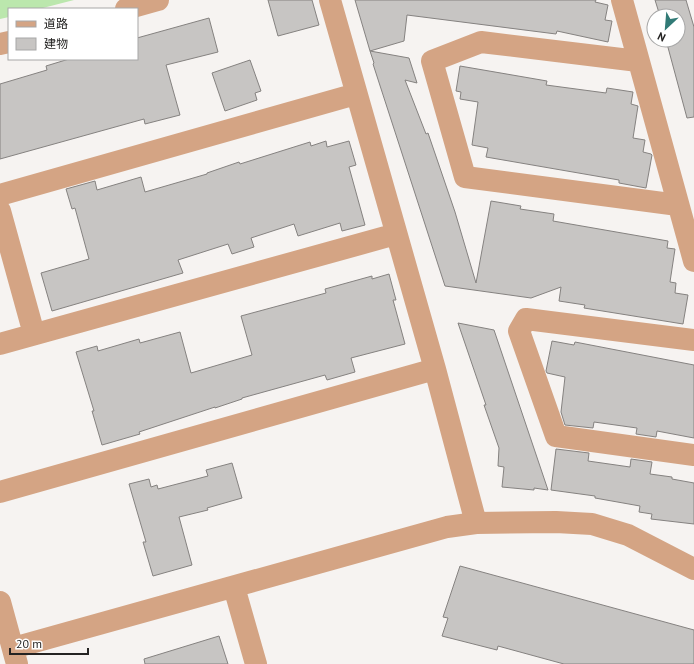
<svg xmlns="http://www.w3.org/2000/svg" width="694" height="664" viewBox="0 0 694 664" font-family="'PT Sans','Noto Sans JP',sans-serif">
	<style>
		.green { fill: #bbe7ad }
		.building { fill: #c7c5c3; stroke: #858280 }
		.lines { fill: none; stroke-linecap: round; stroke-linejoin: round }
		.minor { stroke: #d4a484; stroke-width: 22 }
	</style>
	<rect width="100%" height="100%" fill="#f6f3f1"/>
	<!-- green -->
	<path class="green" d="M0,0H74L39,9H9V17L0,19Z"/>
	<!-- building -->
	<path class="building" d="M268,0H312L319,25L278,36Z
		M355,0H596L595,2L608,5L605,20L612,21L608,42L557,31L556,34L407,15L404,41L370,51Z
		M655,0H686L694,27V117L687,118L666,40H678V16H660Z
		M209,18L218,52L166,65L180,115L145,124L144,119L0,159V84L47,70L46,66L69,59H137V38Z
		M370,51L409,58L417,83L405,80L426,134L428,133L455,212L476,283L491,201L521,206L520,209L554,214L553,221L668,241L667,248L675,249L670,282L676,283L675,293L688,295L683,324L584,308L585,305L559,301L561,287L531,298L445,286L373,64L374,63Z
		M250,60L261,91L255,93L257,100L225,111L212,73Z
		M460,66L547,81L546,85L606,93L607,88L633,92L631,104L638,106L633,138L645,140L643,152L651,154L652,155L646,188L619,183V180L486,157L488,148L472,145L478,102L460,99L461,92L456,91Z
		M326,141L327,147L349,141L356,165L349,167L365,225L342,231L340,223L298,236L294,224L251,238L254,247L232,254L228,244L178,260L183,273L52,311L41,273L89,259L75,208L72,209L66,189L95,181L97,190L141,177L145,192L207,174V173L239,162L240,164L310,142L311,146Z
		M389,274L396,300H393L405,344L351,358L355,372L327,380L325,375L242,398V399L215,408V407L139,432L140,434L102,445L92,411H94L76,352L97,346L98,351L139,339L140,343L180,332L191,373L252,355L241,316L326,293L325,289L372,276V279Z
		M458,323L494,330L548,490L534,488V490L502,487L504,467L498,466L499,448L484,405H486Z
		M552,341L574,345L575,342L694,365V438L657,431L656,437L636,434L637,428L594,422L593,428L565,425L561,412L565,377L547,373L546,371Z
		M556,449L589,453L588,461L630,467L631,459L652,462L650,474L672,477V479L694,483V524L651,519L652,514L639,512L640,506L595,498V496L551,490Z
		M232,463L242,498L207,508L208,510L179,517L192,565L153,576L143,542H146L129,484L149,479L151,487L157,485L158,489L208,476L206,470Z
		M460,566L694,630V664H564L498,646L497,650L442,636L448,618L443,617Z
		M219,636L228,664H145L144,659Z"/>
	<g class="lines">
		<!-- minor -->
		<path class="minor" d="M330,0L435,369L476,523
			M622,0L694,261
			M126,9L158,0
			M0,44L9,42
			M638,61L481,42L432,61L465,177L678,205
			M0,195L356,94
			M0,211L34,334
			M694,340L526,319L519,331L556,436L694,455
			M0,344L396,234
			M0,492L435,369
			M234,587L256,664
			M0,602L17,664
			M13,648L447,527L476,523L556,522L592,524L628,535L694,569"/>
	</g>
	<!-- legend -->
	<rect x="8" y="8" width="130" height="52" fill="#ffffff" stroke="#a7a7a7"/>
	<rect x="16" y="21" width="20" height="6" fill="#d4a484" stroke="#a7a7a7"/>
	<text x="44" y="28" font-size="12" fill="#242322">道路</text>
	<rect x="16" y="38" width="20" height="12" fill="#c7c5c3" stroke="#a7a7a7"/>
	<text x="44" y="48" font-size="12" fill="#242322">建物</text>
	<!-- north arrow -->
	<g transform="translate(666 28) rotate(206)"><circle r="19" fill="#ffffff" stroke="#a7a7a7"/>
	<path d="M0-3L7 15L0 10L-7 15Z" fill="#317a76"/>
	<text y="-6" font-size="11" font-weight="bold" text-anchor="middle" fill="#242322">N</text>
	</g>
	<!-- scale -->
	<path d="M10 648v6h78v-6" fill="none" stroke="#242322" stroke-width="2"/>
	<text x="16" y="648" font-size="12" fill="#242322" stroke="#ffffff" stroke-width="3" paint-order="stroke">20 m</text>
</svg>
